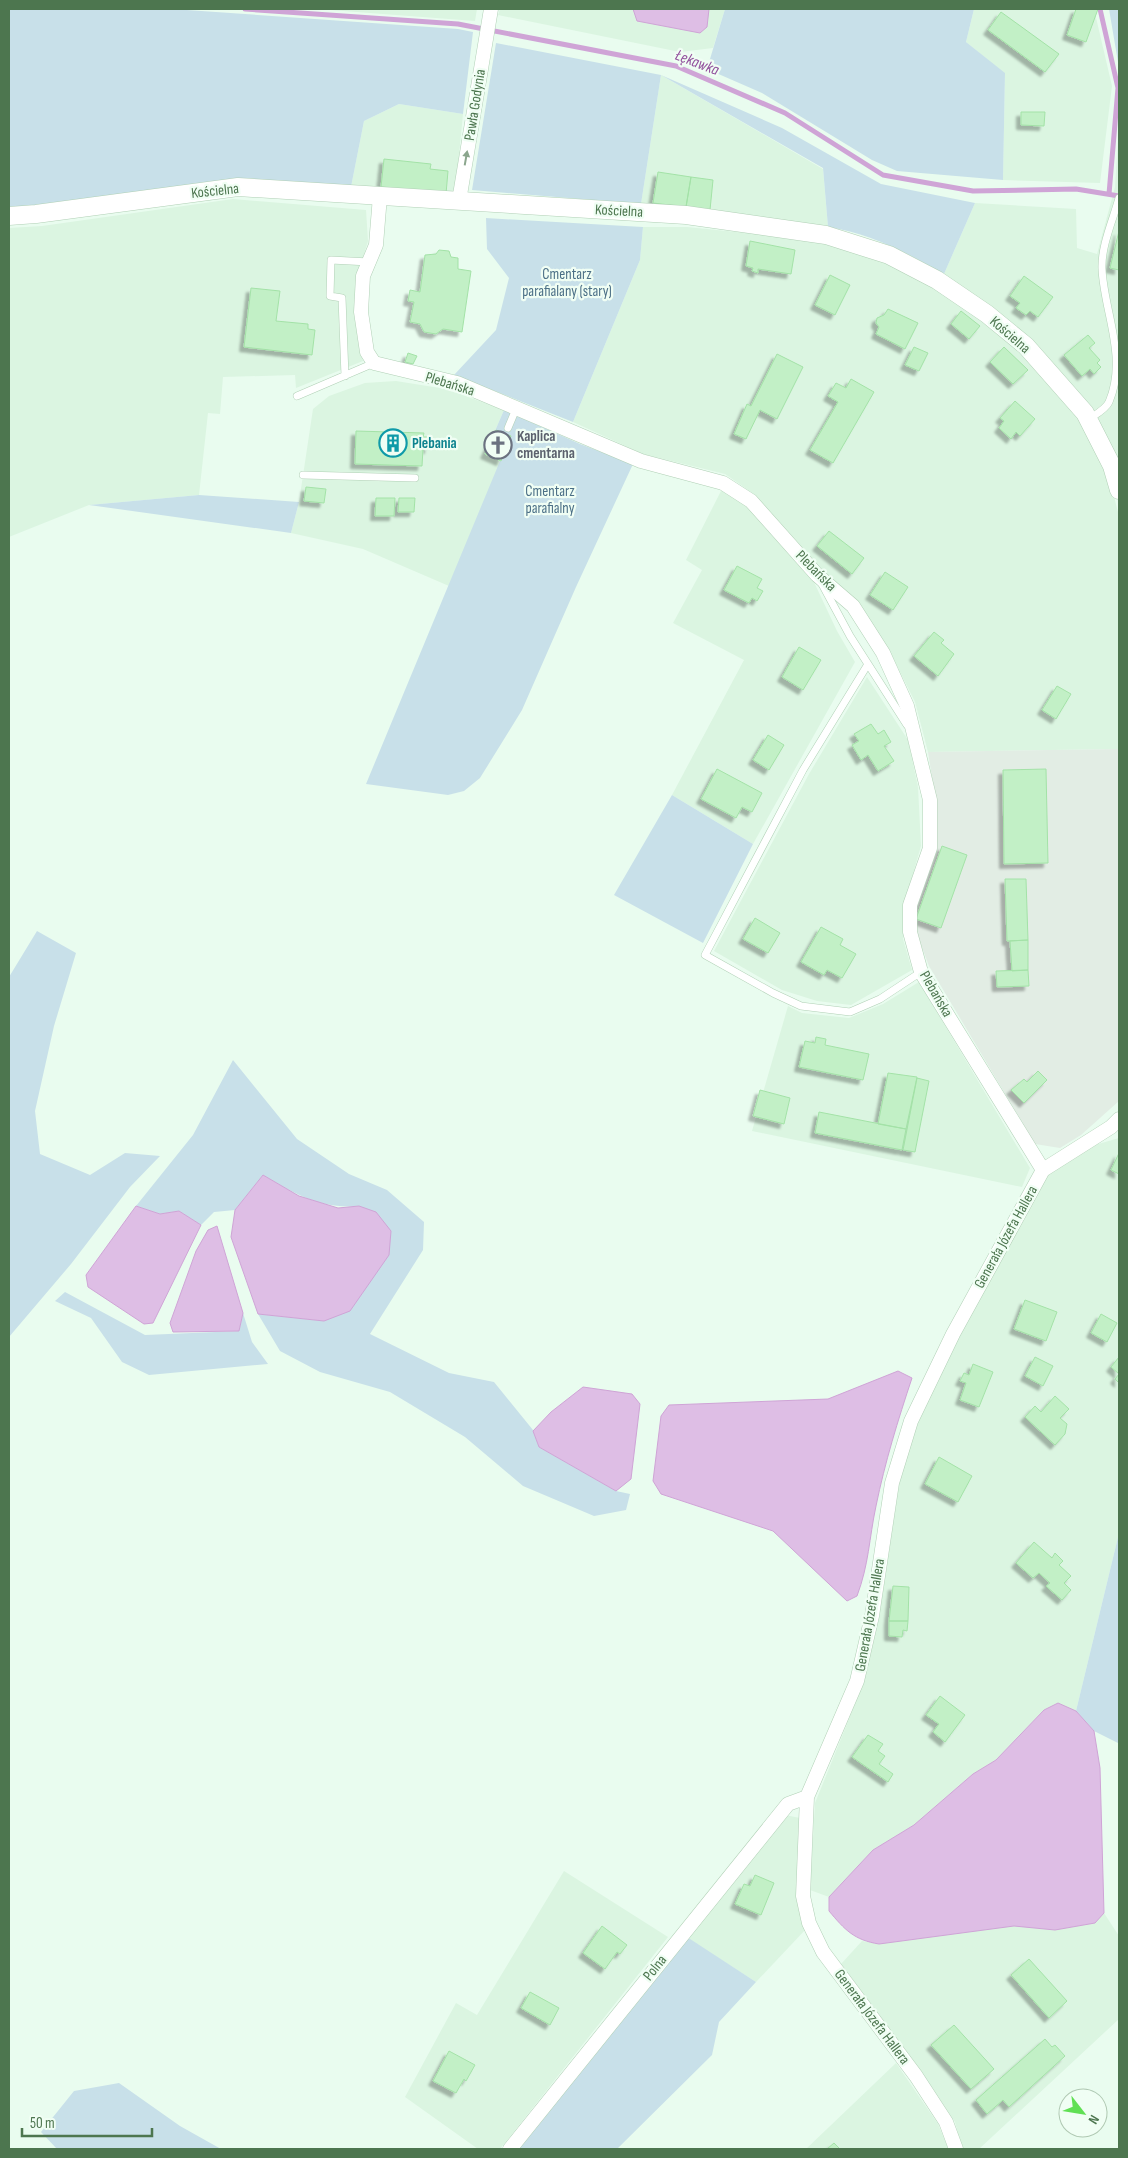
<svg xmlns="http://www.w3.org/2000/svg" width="1128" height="2158" viewBox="0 0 1128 2158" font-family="'Sofia Sans Condensed',sans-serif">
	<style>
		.residential { fill: #dbf5e1 }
		.industrial { fill: #e2ede4 }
		.green { fill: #c8e0e9 }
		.water { fill: #debee5; stroke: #cfa4d6 }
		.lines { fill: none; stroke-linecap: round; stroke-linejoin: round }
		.stream { stroke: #cfa4d6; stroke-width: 5 }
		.building { fill: #c2f0c6; stroke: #a3e2a7; filter: url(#shadow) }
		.service-casing { stroke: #b1d0b6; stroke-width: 8 }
		.minor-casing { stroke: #b1d0b6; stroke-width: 15 }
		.tertiary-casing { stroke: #b1d0b6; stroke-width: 19 }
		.service { stroke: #fff; stroke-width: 7 }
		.minor { stroke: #fff; stroke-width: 14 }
		.tertiary { stroke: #fff; stroke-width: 18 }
		.oneway { fill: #8ba68d }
		.labels { text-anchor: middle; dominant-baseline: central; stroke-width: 4.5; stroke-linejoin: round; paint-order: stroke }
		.street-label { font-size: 15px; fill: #4d764f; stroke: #f0fef4 }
		.park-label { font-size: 15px; fill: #4b6f86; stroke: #f0fef4 }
		.worship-label { font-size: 15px; font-weight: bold; fill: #5b616d; stroke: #f0fef4; text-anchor: start }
		.culture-label { font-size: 15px; font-weight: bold; fill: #0d838f; stroke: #f0fef4; text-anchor: start }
		.water-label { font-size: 16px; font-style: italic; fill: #92519d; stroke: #f0fef4 }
	</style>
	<defs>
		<filter id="shadow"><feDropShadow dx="-4.5" dy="4.5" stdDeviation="1" flood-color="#0004"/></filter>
	</defs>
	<rect width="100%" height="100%" fill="#e9fcef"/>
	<!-- residential -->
	<path class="residential" d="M317,9H477L475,21Z
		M500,9H725L713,48L680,52L498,15Z
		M974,9H1094L1112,86L1100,183L1003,180L1005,74L966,42Z
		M661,75L823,169L828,227L641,204Z
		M399,104L463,114L455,196L351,187L364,121Z
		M1119,125V464L988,305L944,274L975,203L1076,209L1077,248L1097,254L1115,187Z
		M233,199L366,210L368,241L358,274L360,349L363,361L296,388L295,375L223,377L220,414L208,413L199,495L89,505L9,537V228L42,226Z
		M643,227H687L825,241L884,259L934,286L983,319L1021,352L1079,416L1107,469L1119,516V749L928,752L915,702L888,648L856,601L819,569L754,494L725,474L643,454L573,422L640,260Z
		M396,381L446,389L504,410L485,454L501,461L449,586L363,549L291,533L299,502L313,409L329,396L365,383Z
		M722,489L748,506L813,580L837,631L855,662L753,844L672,795L744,660L673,623L702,570L686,560Z
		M867,677L908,740L918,787L921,846L904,905L903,939L912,970L851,1005L817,1001L782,990L714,951L809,774Z
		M919,982L1030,1168L1022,1187L752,1131L788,1006L802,1013L849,1018L883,1004Z
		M1119,1138V1533L1076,1711L1058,1703L1044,1710L996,1760L973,1774L914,1825L873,1850L829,1897L810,1890L815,1803L864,1682L879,1618L899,1485L916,1423L964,1324L1046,1176L1088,1147Z
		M785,1815L800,1818L806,1929L756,1982L687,1938Z
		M564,1871L668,1937L500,2149H478L405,2097L456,2003L477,2015Z
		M1104,1913L1119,1936V2019L979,2149H962L955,2122L922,2072L841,1964L862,1941L879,1944L1014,1926L1055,1930L1095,1923Z
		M896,2063L938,2124L948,2148L806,2149Z"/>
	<!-- industrial -->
	<path class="industrial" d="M1119,749V1101L1081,1135L1060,1148L1035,1144L929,966L915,929L916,905L935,796L928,752Z"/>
	<!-- green -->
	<path class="green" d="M9,9H172L458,29L473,32L463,114L399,104L364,121L351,187L9,208Z
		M725,9H974L966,42L1005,73L1003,180L897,171L872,160L762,93L707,69Z
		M1109,9H1119V68Z
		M496,43L661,75L782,128L881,184L975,203L944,274C907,253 870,233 828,227L823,168L661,75L641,204L472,190Z
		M486,218L643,227L640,260L573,422L454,375L496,330L509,278L487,249Z
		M504,410L580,444L633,464L576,587L522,710L480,778L464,791L448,795L366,784L500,461L485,454Z
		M199,495L299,502L291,533L89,505Z
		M672,795L753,844L703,943L614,895Z
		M37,931L76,953L54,1026L35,1111L40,1154L90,1175L125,1153L160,1156L130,1187L71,1264L9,1337V977Z
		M233,1060L297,1139L349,1174L387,1190L424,1222L423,1250L370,1334L449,1373L494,1382L533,1430L539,1447L616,1491L630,1494L626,1510L594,1516L523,1486L465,1437L390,1392L320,1372L280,1351L258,1314L324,1321L359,1206C320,1209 295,1194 263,1175L235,1210L214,1212L201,1225L179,1211L160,1214L136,1206L193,1135Z
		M65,1292L145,1335L239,1331L243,1313L252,1342L268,1364L149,1375L122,1362L91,1318L55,1301Z
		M1119,1533V1742L1118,1743L1094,1731L1076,1711Z
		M687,1937L756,1982L719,2022L712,2055L617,2149H516Z
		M119,2083L180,2126L221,2149H57L41,2132L74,2091Z"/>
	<!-- water -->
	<path class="water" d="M633,9H709L707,27L700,33L637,21Z
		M263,1175L299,1196L338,1208L359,1206L376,1212L391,1231L389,1255L350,1311L324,1321L258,1314L231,1237L235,1210Z
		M136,1206L160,1214L179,1211L201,1225L153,1323L144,1324L88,1287L86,1275Z
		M217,1226L243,1313L239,1331L173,1332L170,1323L196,1251L208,1230Z
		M898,1371L912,1378C898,1420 885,1462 876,1506C869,1539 869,1564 857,1596L847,1601L773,1531L661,1494L653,1481L661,1416L669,1405L828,1399Z
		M583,1387L632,1394L640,1404L631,1479L616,1491L539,1447L533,1431L551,1412Z
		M1058,1703L1076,1711L1094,1731L1100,1768L1104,1913L1095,1923L1055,1930L1014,1926L879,1944C854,1940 845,1930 829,1911V1897L873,1850L914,1825L973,1774L996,1760L1044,1710Z"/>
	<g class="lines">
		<!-- stream -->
		<path class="stream" d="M245,9L458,24L676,66L785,113L883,175L973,191L1076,189L1119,196
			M1100,9L1118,88L1109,194"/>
	</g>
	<!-- building -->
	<path class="building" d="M1076,9H1098L1086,42L1067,35Z
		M1001,12L1059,54L1045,72L988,30Z
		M1021,112H1045L1044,126L1021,125Z
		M384,159L431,164L430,169L448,171L446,194L381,187Z
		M658,172L691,177L686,207L653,203Z
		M691,177L713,180L710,210L686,207Z
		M1119,231V270L1110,268Z
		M750,241L795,250L791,274L758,269V273L752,271L753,268L746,266Z
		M439,250L449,251L451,257L458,258V269L471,271L462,332L443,329L436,334L424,332L420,324L410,322L414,302L408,301L410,290L420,292L425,255L436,254Z
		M830,275L850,285L835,315L815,305Z
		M1024,276L1053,297L1038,317L1030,311L1026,315L1016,308L1020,303L1010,296Z
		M251,288L280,291L276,321L308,324V329L315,330L312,355L244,347Z
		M888,309L918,323L905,349L876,334L879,327L876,323L877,318L884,315Z
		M961,311L980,326L969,339L951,324Z
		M1088,335L1095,343L1089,348L1100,360L1097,363L1101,367L1094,374L1090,369L1082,376L1064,355Z
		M914,347L928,353L919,371L905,365Z
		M1004,347L1028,370L1013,384L990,362Z
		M408,353L417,356L413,364L405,362Z
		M777,354L803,367L777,419L760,410L746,439L734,434L747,404L751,406Z
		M851,379L874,392L833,463L810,450L838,402L828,396L836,383L846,388Z
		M1015,401L1035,419L1020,436L1016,432L1011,439L999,428L1004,421L1000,418Z
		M496,430L511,436L501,461L485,454Z
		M356,431L424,433L423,437H429V449H423L422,466L355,464Z
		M306,487L326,489L324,503L304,501Z
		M376,498H395L394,516H375Z
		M399,498H415L414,512H398Z
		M829,531L864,558L852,574L817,546Z
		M737,566L762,579L757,588L763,591L757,601L752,598L749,603L724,590Z
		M885,572L908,587L893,610L870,595Z
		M934,632L944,640L941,643L954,654L938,676L914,656Z
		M799,647L821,660L803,690L782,677Z
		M1057,686L1071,694L1056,719L1042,710Z
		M871,724L878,734L884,730L891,742L884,746L894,761L878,771L868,755L861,760L852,745L859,741L854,734Z
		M768,735L784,745L769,770L753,760Z
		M717,769L762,793L752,812L742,807L736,818L701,799Z
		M1046,769L1048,863L1004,864L1003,770Z
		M942,846L967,855L941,928L916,919Z
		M1005,879H1026L1028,940L1007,941Z
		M755,918L780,933L768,953L743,939Z
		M821,927L843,939L840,945L856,954L842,978L827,970L824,975L801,962Z
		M1028,940V970L1012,971L1010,941Z
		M1028,970L1029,986L997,987L996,971Z
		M816,1037L826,1039L825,1045L869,1054L863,1080L799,1067L805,1041L815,1043Z
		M1038,1071L1047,1080L1024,1103L1011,1090L1024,1079L1027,1082Z
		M888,1073L917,1077L906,1129L878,1124Z
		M917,1078L929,1081L915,1152L903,1150Z
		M760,1090L790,1098L784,1124L753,1116Z
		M819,1112L906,1129L902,1150L815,1133Z
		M1119,1153V1174L1111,1170Z
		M1025,1300L1057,1312L1046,1341L1014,1329Z
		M1101,1314L1117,1323L1107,1342L1091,1333Z
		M1035,1357L1053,1366L1043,1386L1025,1376Z
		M1119,1357V1383L1115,1379L1119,1374L1111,1367Z
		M973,1364L993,1372L979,1407L960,1400L966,1383L960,1381L964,1373L969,1375Z
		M1055,1396L1069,1409L1060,1418L1067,1424L1065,1434L1055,1445L1025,1417L1035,1406L1041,1412Z
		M939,1457L972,1476L958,1502L925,1484Z
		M1034,1542L1052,1558L1055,1553L1063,1561L1059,1565L1071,1576L1064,1583L1071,1590L1062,1600L1046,1586L1050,1583L1039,1573L1033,1578L1016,1563Z
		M893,1586L909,1587L908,1621H889Z
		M889,1621H908L907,1631L903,1630L902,1637L889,1636Z
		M940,1696L965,1715L945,1742L933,1732L939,1724L926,1715Z
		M868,1735L883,1744L878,1751L885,1756L879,1764L893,1774L888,1782L852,1757Z
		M755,1875L774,1883L761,1915L735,1904L744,1884L750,1886Z
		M602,1926L627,1945L620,1954L617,1952L605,1969L583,1953Z
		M1029,1959L1067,2001L1049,2018L1011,1975Z
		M530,1992L559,2008L550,2025L521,2008Z
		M954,2025L994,2069L971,2089L931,2045Z
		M1045,2039L1052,2047L1055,2045L1065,2056L1009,2107L1003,2100L987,2114L976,2100Z
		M449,2051L475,2065L466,2081L464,2079L456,2093L433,2081Z
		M834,2143L840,2149H827Z"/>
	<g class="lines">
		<!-- service casing -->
		<g class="service-casing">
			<path id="service" d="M345,376L342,298L330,296L331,260L369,262
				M297,396L374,363
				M1089,419C1095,415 1106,409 1109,402C1128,357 1104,312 1102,269C1101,246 1113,220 1119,198
				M508,428L516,409
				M303,475L415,478
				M822,584L850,636L907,725
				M868,664L803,770L705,955L773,993L801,1006L850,1012L880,999L921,972"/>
		</g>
		<!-- minor casing -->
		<g class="minor-casing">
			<path id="minor" d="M380,196L376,245L363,276L361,312L367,352L374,363L457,383L641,461L723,483L751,501L817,575L853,606L883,653L907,706L930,800V848L910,905V932L921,972L1043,1170
				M459,201L491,9
				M510,2149L788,1804L807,1797
				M956,2149L946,2122L916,2076L823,1952L809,1923L803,1896L807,1797L857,1681L872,1616L892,1483L911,1421L953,1334L1043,1170L1111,1127L1119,1119"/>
		</g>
		<!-- tertiary casing -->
		<g class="tertiary-casing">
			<path id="tertiary" d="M9,216L36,214L238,187L686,215L826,235L889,255L937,280L987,314L1026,346L1085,413L1112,466L1119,490"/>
		</g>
		<!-- service -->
		<use href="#service" class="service"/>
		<!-- minor -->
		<use href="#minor" class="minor"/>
		<!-- tertiary -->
		<use href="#tertiary" class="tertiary"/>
	</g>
	<!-- one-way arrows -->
	<defs><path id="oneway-solid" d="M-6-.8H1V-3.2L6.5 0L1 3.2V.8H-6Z" transform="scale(1.25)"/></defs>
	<use class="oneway" href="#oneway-solid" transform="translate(466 158) rotate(-80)"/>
	<!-- icons -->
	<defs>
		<g id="building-ring" transform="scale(1.4375)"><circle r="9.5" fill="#f0fef4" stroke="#0f9aa8" stroke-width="1.5"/><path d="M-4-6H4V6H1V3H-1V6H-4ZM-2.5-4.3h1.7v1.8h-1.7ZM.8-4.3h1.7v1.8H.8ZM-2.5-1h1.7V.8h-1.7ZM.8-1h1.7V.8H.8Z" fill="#0f9aa8"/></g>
		<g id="church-ring" transform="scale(1.4375)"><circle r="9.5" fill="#f0fef4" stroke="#6b7280" stroke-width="1.5"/><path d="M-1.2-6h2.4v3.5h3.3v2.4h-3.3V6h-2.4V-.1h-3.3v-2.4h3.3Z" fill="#6b7280"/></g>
	</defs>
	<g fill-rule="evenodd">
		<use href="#building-ring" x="393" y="443"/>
		<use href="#church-ring" x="498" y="445"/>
	</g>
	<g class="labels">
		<!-- street labels -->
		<g class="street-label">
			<text transform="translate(475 105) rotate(-81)">Pawła Godynia</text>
			<text transform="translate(215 191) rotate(-6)">Kościelna</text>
			<text transform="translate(619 211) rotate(3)">Kościelna</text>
			<text transform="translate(1010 335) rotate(41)">Kościelna</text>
			<text transform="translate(450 384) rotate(17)">Plebańska</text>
			<text transform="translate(816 571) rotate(45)">Plebańska</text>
			<text transform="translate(936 994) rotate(60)">Plebańska</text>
			<text transform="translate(1006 1237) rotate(-61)">Generała Józefa Hallera</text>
			<text transform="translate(870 1615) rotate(-80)">Generała Józefa Hallera</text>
			<text transform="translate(655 1968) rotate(-51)">Polna</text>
			<text transform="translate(872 2017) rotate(53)">Generała Józefa Hallera</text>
		</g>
		<!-- park labels -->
		<g class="park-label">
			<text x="567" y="274">Cmentarz<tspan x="567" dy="17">parafialany (stary)</tspan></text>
			<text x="550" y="491">Cmentarz<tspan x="550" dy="17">parafialny</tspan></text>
		</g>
		<!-- worship labels -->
		<g class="worship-label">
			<text x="517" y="436">Kaplica<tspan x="517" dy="17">cmentarna</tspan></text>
		</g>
		<!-- culture labels -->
		<g class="culture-label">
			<text x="412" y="443">Plebania</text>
		</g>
		<!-- water labels -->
		<g class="water-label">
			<text transform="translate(697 63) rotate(21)">Łękawka</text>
		</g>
	</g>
	<!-- border -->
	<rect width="1128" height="2158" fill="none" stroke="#4d764f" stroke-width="20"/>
	<!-- north arrow -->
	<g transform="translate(1083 2113) rotate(121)"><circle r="24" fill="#f0fef4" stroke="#afc8b2"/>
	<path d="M0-4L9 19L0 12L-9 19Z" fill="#60e054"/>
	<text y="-8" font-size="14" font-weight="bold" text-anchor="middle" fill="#4d764f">N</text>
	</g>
	<!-- scale -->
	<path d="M22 2128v8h130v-8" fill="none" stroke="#4d764f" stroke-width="2.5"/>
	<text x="30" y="2128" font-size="15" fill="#4d764f" stroke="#f0fef4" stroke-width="4" paint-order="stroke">50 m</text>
</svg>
